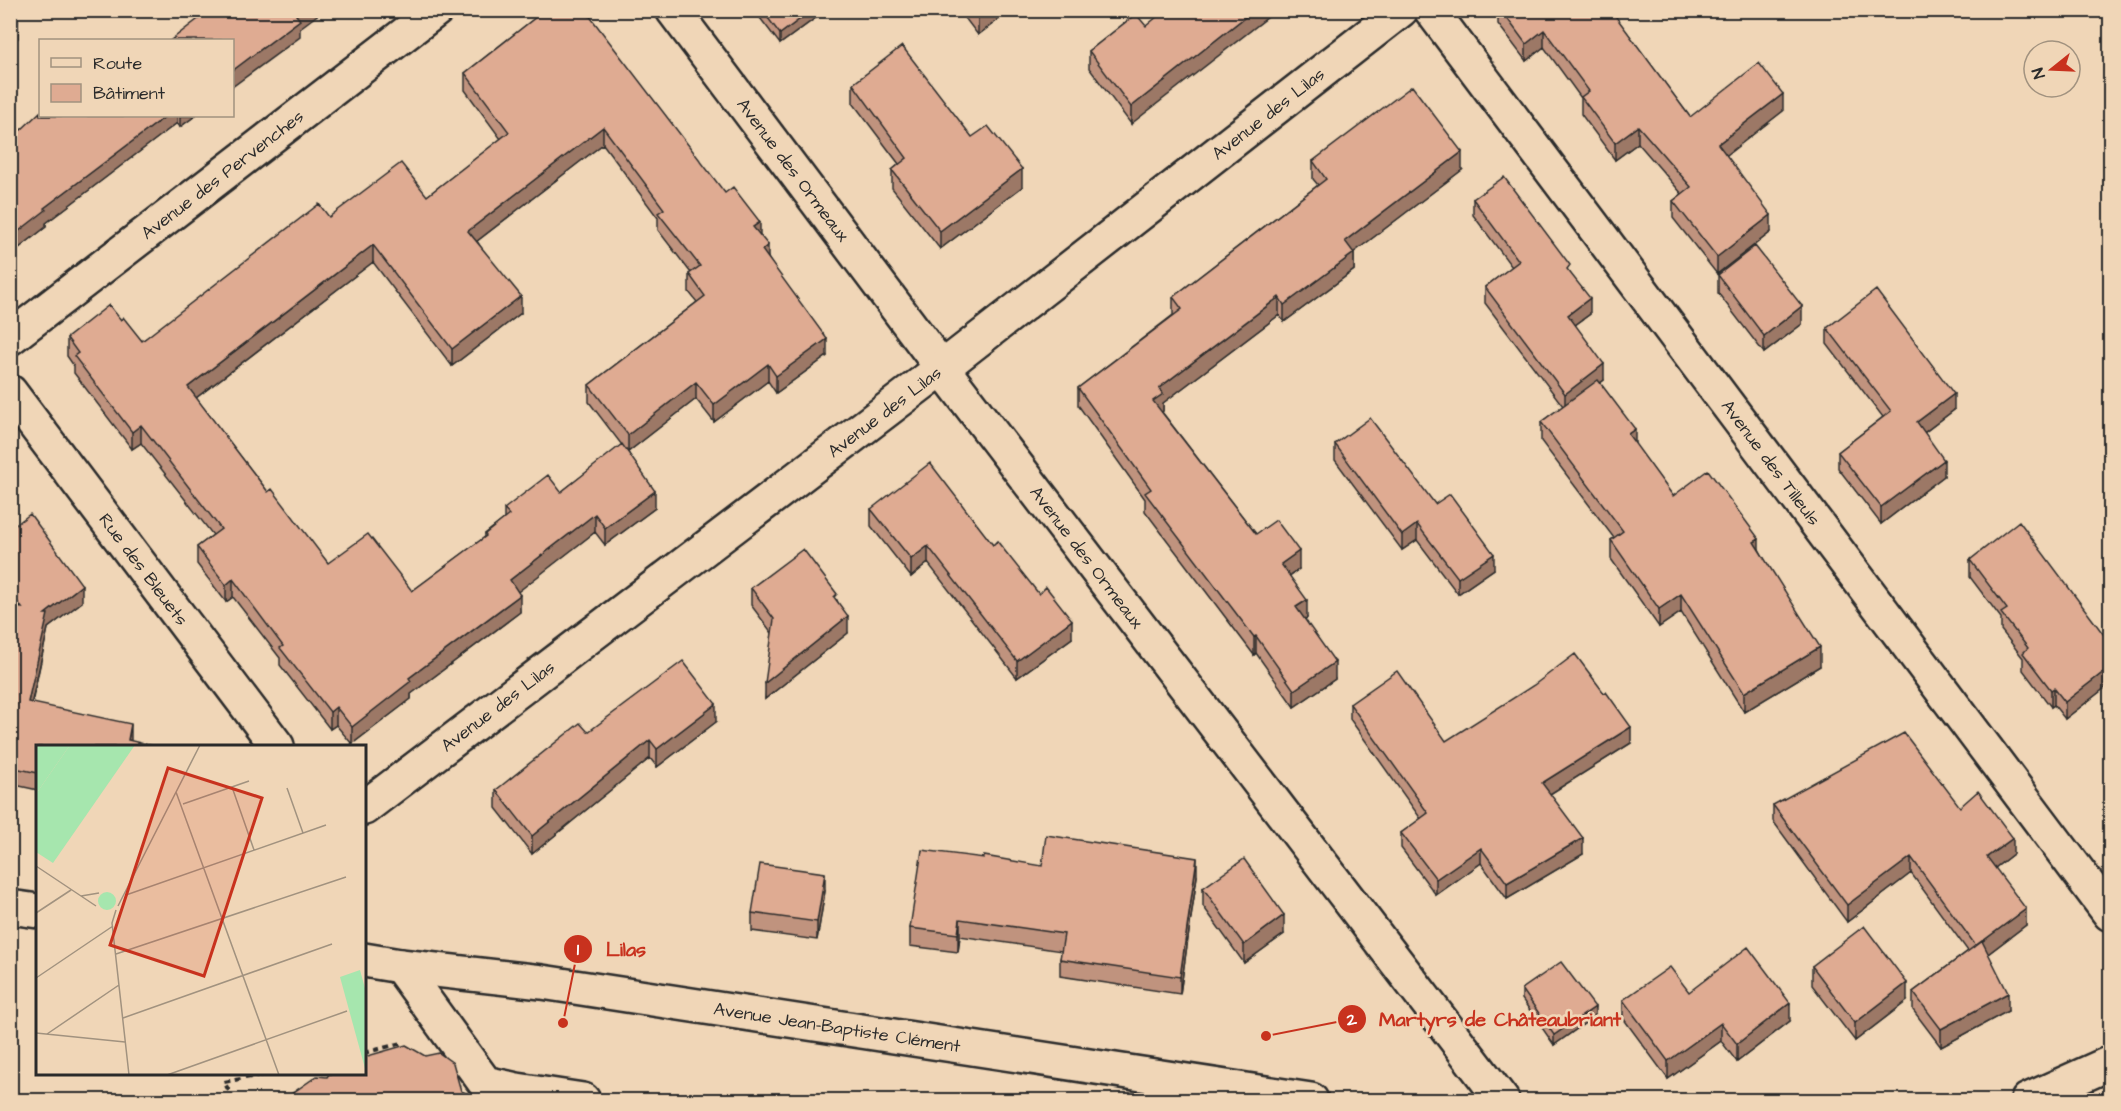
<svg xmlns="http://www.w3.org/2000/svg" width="2121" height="1111" viewBox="0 0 2121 1111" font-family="'Architects Daughter',sans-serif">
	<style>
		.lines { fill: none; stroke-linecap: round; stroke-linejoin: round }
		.minor-casing { stroke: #2b2b2b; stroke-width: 38 }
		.major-casing { stroke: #2b2b2b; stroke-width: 38 }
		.path { stroke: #2b2b2b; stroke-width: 4; stroke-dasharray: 6 4.5; stroke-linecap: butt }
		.minor { stroke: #f0d6b7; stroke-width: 33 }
		.major { stroke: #f0d6b7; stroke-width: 33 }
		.wall { fill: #c0937e; stroke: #2b2b2b; stroke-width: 1.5; fill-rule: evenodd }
		.shaded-wall { fill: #9c7866; stroke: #2b2b2b; stroke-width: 1.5 }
		.building { fill: #dfab92; stroke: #2b2b2b; stroke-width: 1.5 }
		.labels { text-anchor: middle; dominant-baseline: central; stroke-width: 5; stroke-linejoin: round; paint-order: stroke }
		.street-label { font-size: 18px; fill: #2b2b2b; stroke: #f0d6b7 }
		.inset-road { fill: none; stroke: #a1927f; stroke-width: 1.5 }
		.view { fill: #c8321e; fill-opacity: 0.15; stroke: #c8321e; stroke-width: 3 }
		.inset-edge { fill: none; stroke: #2b2b2b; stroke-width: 3 }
		.leader { fill: none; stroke: #c8321e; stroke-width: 2 }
		.callout-dot { fill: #c8321e; stroke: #f0d6b7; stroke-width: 2 }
		.mark-label { font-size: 18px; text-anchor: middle; font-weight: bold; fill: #fff }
		.callout-label { font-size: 20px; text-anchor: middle; font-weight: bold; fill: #c8321e; stroke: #f0d6b7; stroke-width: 5; stroke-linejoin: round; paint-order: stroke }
	</style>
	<rect width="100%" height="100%" fill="#f0d6b7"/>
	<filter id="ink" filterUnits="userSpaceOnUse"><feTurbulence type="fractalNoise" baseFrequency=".0167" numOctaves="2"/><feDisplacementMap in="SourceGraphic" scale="12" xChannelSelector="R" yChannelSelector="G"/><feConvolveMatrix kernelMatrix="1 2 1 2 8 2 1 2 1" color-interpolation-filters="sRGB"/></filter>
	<g filter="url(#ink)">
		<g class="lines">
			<!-- minor casing -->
			<g class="minor-casing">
				<g id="minor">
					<path id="s1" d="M673,10L942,368L1502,1100"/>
					<path id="s2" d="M1431,10L2110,914"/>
					<path id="s3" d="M10,338L436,10"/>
					<path id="s4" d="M10,392L277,746"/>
					<path id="s5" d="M364,808L942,368L1401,10"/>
					<path d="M400,966L485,1083L517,1090L583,1100"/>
				</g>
			</g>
			<!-- major casing -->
			<g class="major-casing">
				<g id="major">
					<path d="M10,907L38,911"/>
					<path id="s6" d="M364,960L400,966L542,982L1311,1100"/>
					<path d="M2028,1100L2110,1063"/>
				</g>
			</g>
			<!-- path -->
			<path class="path" d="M364,1053L402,1043
				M234,1100L224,1082L267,1074"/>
			<!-- minor -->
			<use href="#minor" class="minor"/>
			<!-- major -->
			<use href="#major" class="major"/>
		</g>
		<!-- wall -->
		<path class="wall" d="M545,10L725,193L760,235L768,258L827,356L776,393L768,381L714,422L696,399L628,452L655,508L605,545L595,532L518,591L520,612L411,694V699L352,744L336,725L330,729L280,665V658L233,597L226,602L197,564V547L213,535L141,443L132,449L74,373V366L67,356V338L121,320L142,341L329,217L427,196L501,139L465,90V73ZM603,144L658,218V230L691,273L689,274V292L697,302L589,385V402L622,445L561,492L504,509V519L485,534V537L412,591L328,563L268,492L196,398L373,262L452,366L521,313L477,241Z
			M754,10H825V11L780,44Z
			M959,10H1011L978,35Z
			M1498,10H1612L1611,11L1690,117L1783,111L1726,155L1771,232L1717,274L1673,218V201L1682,194L1638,143L1615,160L1581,114V98L1544,47L1526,61L1498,24Z
			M1136,14L1131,124L1089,68V51Z
			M853,84L972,137L1022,187L940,249L892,188V170L899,164L853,103Z
			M40,116H195L180,127L177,123L46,223V227L10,255V122L21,130Z
			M1313,161L1462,170L1354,252V270L1284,322L1279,315L1163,403V411L1162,412L1256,534L1299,569L1289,576L1307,618L1305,619L1335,679L1294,707L1256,653L1254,655L1145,511V499L1078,405V388L1173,315V297L1318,185L1313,179Z
			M1473,199L1570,273L1590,314L1575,325L1604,380L1600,383L1635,445L1673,496L1759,549L1820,666L1744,712L1681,612L1659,627L1611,559V540L1614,538L1541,441V422L1563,406L1485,303V287L1512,267L1473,215Z
			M1718,275L1802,324L1764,353L1718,293Z
			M1827,328L1954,410L1924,433L1944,476L1881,524L1838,468V452L1883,417L1827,344Z
			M1335,444L1435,504L1494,569L1458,594L1417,540L1402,550L1335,460Z
			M871,509L993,545L1072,638L1017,678L928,563L911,577L871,526Z
			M10,529L82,602L48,628L32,703L38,747V790L10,784Z
			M1970,560L2110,643V684L2065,719L2054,705L2051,707L2023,670V658L2001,630V618L1970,577Z
			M751,588L837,600L848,633L765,699L772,633L751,605Z
			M1350,704L1446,741L1631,743L1550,794L1583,854L1507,899L1481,863L1436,895L1401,848V833L1421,819L1350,719Z
			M716,722L657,767L650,758L532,854L496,808V790L588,732Z
			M1773,805L1960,807L2013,854L1995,868L2026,925L1988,954L2008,1011L1941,1047L1913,1010V992L1968,951L1911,873L1847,922L1773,821Z
			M1042,866L1197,876L1180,994L1060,976V959L1062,951L960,936L958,952L910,946V928Z
			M1203,888L1284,934L1244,963L1203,906Z
			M825,891L817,940L752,931V913Z
			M1812,966L1907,1001L1855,1041L1812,985Z
			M1522,989L1595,1016L1554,1045L1522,999Z
			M1689,992L1790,1021L1737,1062L1721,1041L1668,1079L1623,1018V1000Z"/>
		<!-- shaded-wall -->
		<path class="shaded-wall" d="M302,10H324L300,28V37L232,87V71Z
			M812,10L825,11L780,44V34Z
			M987,10H1011L978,35V17Z
			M1254,10H1277L1131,124V107Z
			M18,21V38L10,44V27Z
			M1544,30V47L1526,61V44Z
			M1783,94V111L1718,162V144Z
			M166,116H177V123L46,223V227L10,255V238L44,208Z
			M180,116H195L180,127Z
			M1638,126V143L1615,160V143Z
			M603,127V144L468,248V231Z
			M1462,152V170L1345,259V241Z
			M1022,169V187L940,249V231Z
			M1771,215V232L1717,274V257Z
			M760,222V239L753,227Z
			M373,245V262L188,404V387Z
			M768,245V263L762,250Z
			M1354,253V270L1284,322V305Z
			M521,296V313L452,366V349Z
			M1279,297V315L1163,403V411L1153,419V401L1159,388Z
			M1590,298V314L1568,330V315Z
			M1802,306V324L1764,353V336Z
			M827,339V356L776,393V376Z
			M768,364V381L714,422V405Z
			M1604,364V380L1565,409V394Z
			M696,382V399L628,452V435Z
			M1954,394V410L1917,438V422Z
			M141,425V443L132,449V432Z
			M1635,429V447L1628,434Z
			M1944,460V476L1881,524V507Z
			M655,491V508L605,545V528Z
			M595,514V532L510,598V580Z
			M1417,524V540L1402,550V535Z
			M1759,539V557L1754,542Z
			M928,546V563L911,577V559Z
			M1299,551V569L1281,582V564Z
			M1494,554V569L1458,594V578Z
			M233,579V597L226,602V585Z
			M82,585V602L48,628L28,719V702L45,614Z
			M1681,594V612L1659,627V609Z
			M520,595V612L411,694V699L352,744V727L409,678Z
			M1307,600V618L1296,624V607Z
			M848,616V633L765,699V683Z
			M1072,620V638L1017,678V661Z
			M1256,636V653L1254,655V637Z
			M1820,647V666L1744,712V693Z
			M1335,662V679L1294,707V690Z
			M2110,667V684L2065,719V702Z
			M2054,688V705L2051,707V690Z
			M716,704V722L657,767V749Z
			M336,707V725L330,729V712Z
			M131,724V741L128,740Z
			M1631,727V743L1542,799V783Z
			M650,740V758L532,854V836Z
			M1583,838V854L1507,899V883Z
			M2013,838V854L1987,874V857Z
			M1481,848V863L1436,895V879Z
			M1911,857V873L1847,922V905Z
			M1197,858V876L1180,994V977Z
			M825,873V891L817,940V922Z
			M2026,909V925L1976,963V946Z
			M1284,915V934L1244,963V945Z
			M960,919V936L958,952V934Z
			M1907,983V1001L1855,1041V1023Z
			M2008,993V1011L1941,1047V1029Z
			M1790,1003V1021L1737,1062V1044Z
			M1595,1007V1016L1554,1045V1035Z
			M1721,1023V1041L1668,1079V1061Z"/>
		<!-- building -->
		<path class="building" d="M210,10H302L296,15L300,20L232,71V40H171Z
			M545,10H585L725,193L733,187L760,222L753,227L768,245L762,250L827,339L776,376L768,364L714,405L696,382L628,435L589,385L705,296L689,274L700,266L658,213L664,209L603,127L468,231L521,296L452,349L373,245L188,387L268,492L272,489L328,563L368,534L412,591L486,536L485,534L509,515L504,509L548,475L561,492L622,444L655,491L605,528L595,514L510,580L520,595L409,678L411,681L352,727L336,707L330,712L280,648L283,646L233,579L226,585L197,547L221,529L141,425L132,432L74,356L78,353L67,338L109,305L121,320L123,317L142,341L319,204L329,217L401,163L427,196L509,132L465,73Z
			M762,10H812L780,34Z
			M973,10H987L978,17Z
			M1165,10H1254L1131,107L1089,51L1136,14L1146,26Z
			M1501,10H1611L1690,117L1759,63L1783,94L1718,144L1771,215L1717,257L1673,201L1691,187L1638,126L1615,143L1581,97L1589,91L1544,30L1526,44Z
			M10,12L18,21L10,27Z
			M902,46L972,137L988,126L1022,169L940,231L892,170L907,158L853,84Z
			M1412,86L1462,152L1345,241L1354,253L1284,305L1279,297L1159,388L1163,394L1153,401L1256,534L1276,520L1299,551L1281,564L1307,600L1296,607L1335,662L1294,690L1256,636L1254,637L1145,493L1151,489L1078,388L1182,309L1173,297L1326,179L1313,161Z
			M40,112V116H166L44,208L46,210L10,238V122L21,130Z
			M1504,177L1570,265L1567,269L1590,298L1568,315L1604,364L1565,394L1485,287L1519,261L1473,199Z
			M1755,246L1802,306L1764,336L1718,275Z
			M1876,290L1954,394L1917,422L1944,460L1881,507L1838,452L1891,411L1827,328Z
			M1598,380L1635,429L1628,434L1673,496L1708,470L1759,539L1754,542L1820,647L1744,693L1681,594L1659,609L1611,540L1623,531L1541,422Z
			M1370,418L1435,504L1450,494L1494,554L1458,578L1417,524L1402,535L1335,444Z
			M930,463L993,545L997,541L1039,594L1046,587L1072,620L1017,661L928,546L911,559L871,509Z
			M30,514L82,585L45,614H48L28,702L131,724L128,740L157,747H38V773L10,767V606L22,608L10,592V529Z
			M2019,521L2110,643V667L2065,702L2054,688L2051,690L2023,653L2028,648L2001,613L2007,609L1970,560Z
			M803,549L837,594L834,597L848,616L765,683L774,619L751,588Z
			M1575,654L1604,693L1606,692L1631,727L1542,783L1583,838L1507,883L1481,848L1436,879L1401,833L1428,813L1350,704L1397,671L1446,741L1534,685Z
			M683,661L716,704L657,749L650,740L532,836L496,790L580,723L588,732Z
			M1904,733L1960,807L1978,791L2013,838L1987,857L2026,909L1976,946L1911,857L1847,905L1773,805Z
			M1046,835L1197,858L1180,977L1060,959L1064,934L960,919L958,934L910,928L922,850L984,858V856L1042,866Z
			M1244,859L1284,915L1244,945L1203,888Z
			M760,864L825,873L817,922L752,913Z
			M1864,926L1907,983L1855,1023L1812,966Z
			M1982,941L2008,993L1941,1029L1913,992Z
			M1748,947L1790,1003L1737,1044L1721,1023L1668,1061L1623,1000L1670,967L1689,992Z
			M1561,962L1595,1007L1554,1035L1522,989Z
			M406,1045L425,1056L439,1053L453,1063L461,1091L471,1095L472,1101H281L317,1076L327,1077L329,1074H364V1057Z
			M222,1095L240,1100L241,1101H214Z"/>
	</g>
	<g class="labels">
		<!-- street labels -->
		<g class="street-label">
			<text stroke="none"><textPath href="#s5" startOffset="1140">Avenue des Lilas</textPath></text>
			<text stroke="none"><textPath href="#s1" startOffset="200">Avenue des Ormeaux</textPath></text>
			<text stroke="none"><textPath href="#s3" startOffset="268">Avenue des Pervenches</textPath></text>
			<text stroke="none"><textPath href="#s5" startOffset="654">Avenue des Lilas</textPath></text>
			<text stroke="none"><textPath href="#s2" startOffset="566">Avenue des Tilleuls</textPath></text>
			<text stroke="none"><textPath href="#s1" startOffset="686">Avenue des Ormeaux</textPath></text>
			<text stroke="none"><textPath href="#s4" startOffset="222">Rue des Bleuets</textPath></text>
			<text stroke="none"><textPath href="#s5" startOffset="168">Avenue des Lilas</textPath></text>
			<text stroke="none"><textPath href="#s6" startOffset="478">Avenue Jean-Baptiste Clément</textPath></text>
		</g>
	</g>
	<!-- overview -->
	<g transform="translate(36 745)">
		<rect width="330" height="330" fill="#f0d6b7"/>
		<path d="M62 156a9 9 0 1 1 18 0a9 9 0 1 1-18 0ZM324,225L330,247V327L304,232Z" fill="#a6e6ae"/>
		<path d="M34,0H99L17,118L0,107V49Z" fill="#a6e6ae"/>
		<path d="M0,0H34L0,49Z" fill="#a6e6ae"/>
		<path class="inset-road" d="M196,42L218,105M251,43L267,88M140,47L243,330M147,59L213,36M0,121L60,161M90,150L290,80M45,151L63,148M82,161L164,0M80,165L76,178L93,330M0,168L35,145M80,209L310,132M0,233L77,181M87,273L296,199M0,288L89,297M11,289L83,240M131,330L311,266"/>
		<path class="view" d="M132,23L226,53L168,231L74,200Z"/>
		<rect width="330" height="330" class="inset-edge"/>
	</g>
	<!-- callouts -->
	<path class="leader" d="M563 1023L578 949M1266 1036L1352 1019"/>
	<g class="callout-dot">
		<circle cx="563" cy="1023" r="6"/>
		<circle cx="1266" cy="1036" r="6"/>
		<circle cx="578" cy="949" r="15"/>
		<circle cx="1352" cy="1019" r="15"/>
	</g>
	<g class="mark-label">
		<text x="578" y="955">1</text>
		<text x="1352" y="1025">2</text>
	</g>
	<g class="callout-label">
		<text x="626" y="956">Lilas</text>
		<text x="1500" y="1026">Martyrs de Châteaubriant</text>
	</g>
	<!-- margin -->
	<rect width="2121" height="1111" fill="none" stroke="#f0d6b7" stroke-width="36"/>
	<rect x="18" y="18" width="2085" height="1075" fill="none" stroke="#2b2b2b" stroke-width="2" filter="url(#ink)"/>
	<!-- legend -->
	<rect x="39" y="39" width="195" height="78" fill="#f0d6b7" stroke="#a1927f" stroke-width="1.5"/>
	<rect x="51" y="58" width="30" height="9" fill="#f0d6b7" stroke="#a1927f" stroke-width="1.5"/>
	<text x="93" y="69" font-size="18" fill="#2b2b2b">Route</text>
	<rect x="51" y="84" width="30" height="18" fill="#dfab92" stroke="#a1927f" stroke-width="1.5"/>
	<text x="93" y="99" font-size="18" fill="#2b2b2b">Bâtiment</text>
	<!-- north arrow -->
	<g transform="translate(2052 69) rotate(252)"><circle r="28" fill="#f0d6b7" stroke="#a1927f" stroke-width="1.5"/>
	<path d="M0-4.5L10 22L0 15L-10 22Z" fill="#c8321e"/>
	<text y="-9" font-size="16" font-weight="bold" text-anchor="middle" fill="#2b2b2b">N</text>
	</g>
</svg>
